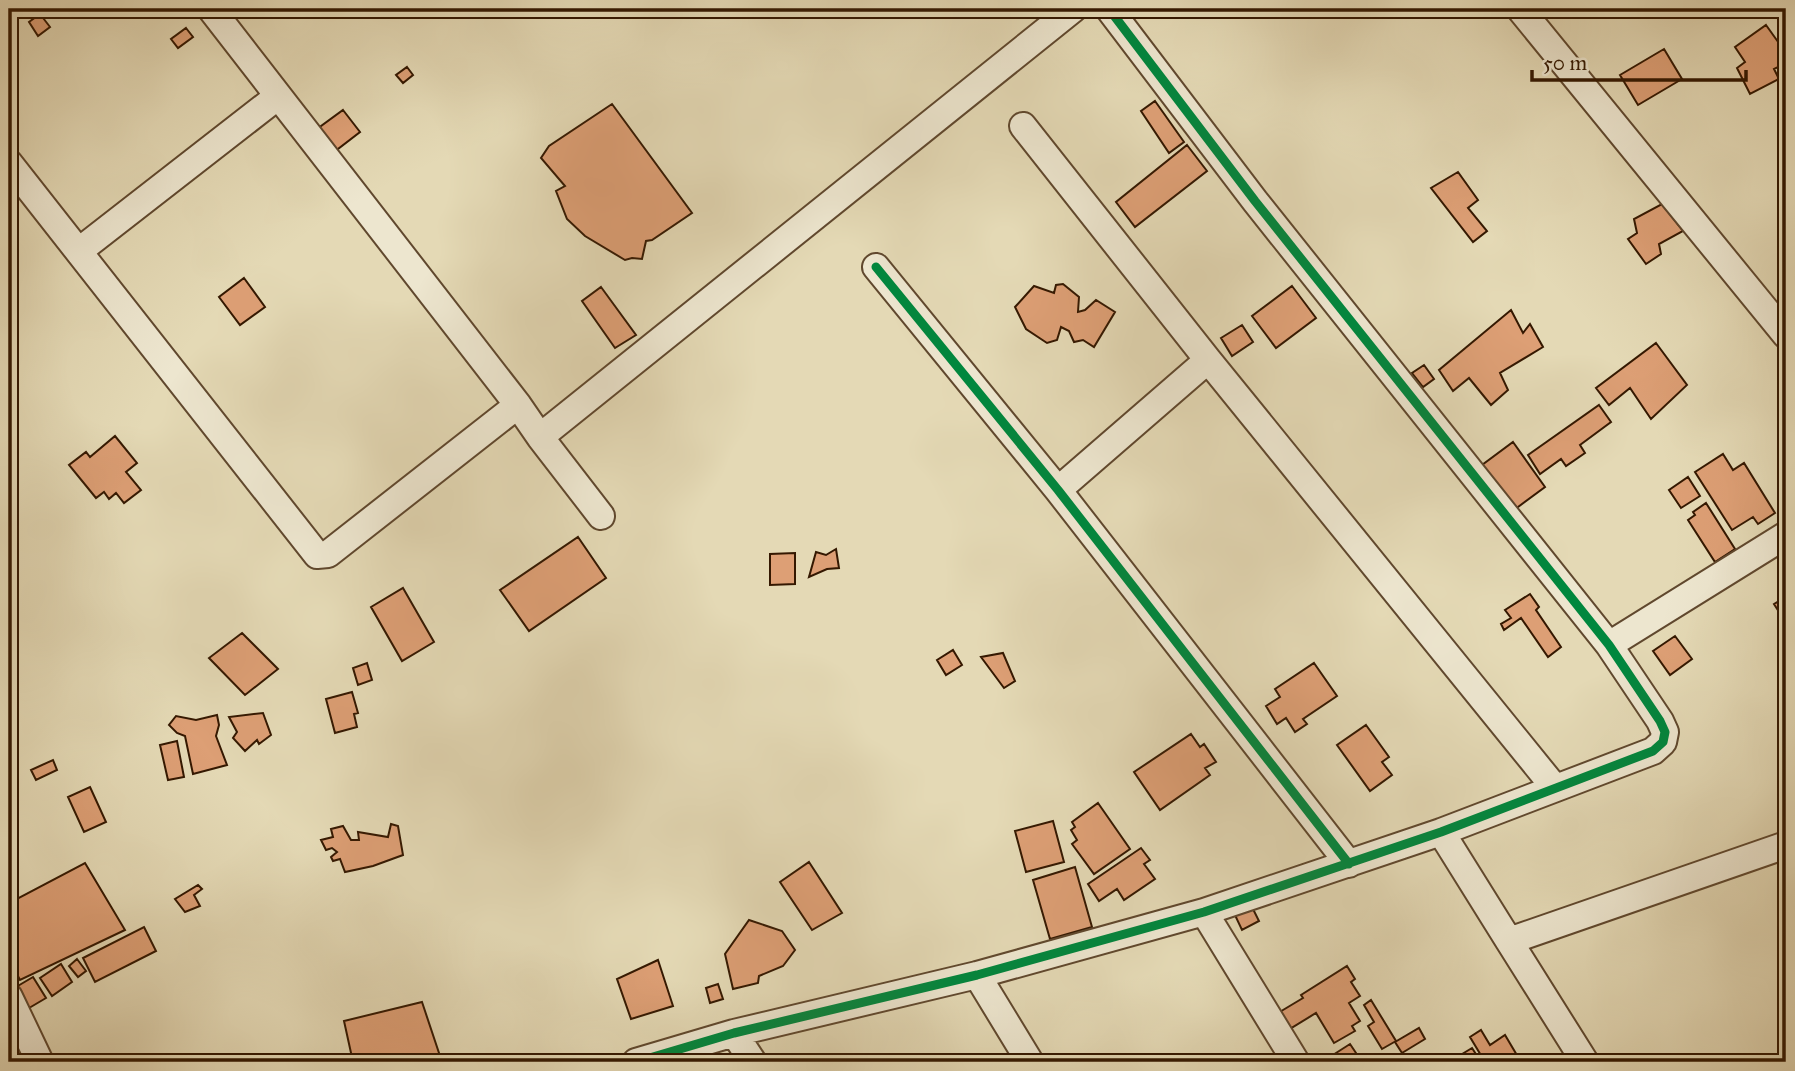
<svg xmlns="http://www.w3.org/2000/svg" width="1795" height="1071" viewBox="0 0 1795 1071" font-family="'IM FELL Great Primer',serif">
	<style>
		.building { fill: #dd9f75; stroke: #341801; stroke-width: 2 }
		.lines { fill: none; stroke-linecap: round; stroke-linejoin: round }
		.minor-casing { stroke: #60482e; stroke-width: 30 }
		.minor { stroke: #ede6cf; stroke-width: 26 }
		.cycleway-casing { stroke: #ede6cf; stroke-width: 13 }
		.cycleway { stroke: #00873e; stroke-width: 9 }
	</style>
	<rect width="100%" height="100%" fill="#e4d9b5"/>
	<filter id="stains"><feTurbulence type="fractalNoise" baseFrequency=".00286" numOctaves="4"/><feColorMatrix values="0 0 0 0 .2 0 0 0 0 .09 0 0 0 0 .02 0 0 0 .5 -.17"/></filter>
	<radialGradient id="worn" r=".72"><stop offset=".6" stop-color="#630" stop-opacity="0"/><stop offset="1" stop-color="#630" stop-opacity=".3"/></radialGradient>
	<!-- building -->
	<path class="building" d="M40,14L50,27L38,36L29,22Z
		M1766,25L1786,53V63L1774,69L1779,79L1750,94L1737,68L1745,62L1735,47Z
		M186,28L193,37L178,48L171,39Z
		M1664,49L1682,79L1638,105L1620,75Z
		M407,67L413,75L403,83L396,75Z
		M1155,101L1184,142L1169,153L1141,111Z
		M612,104L692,213L652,240L646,241L642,259L632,258L625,260L585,236L567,219L556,191L565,186L541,158L549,146Z
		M343,110L360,132L334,152L317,129Z
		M1187,145L1207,171L1135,227L1116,202Z
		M1458,172L1478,200L1468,208L1487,231L1473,242L1431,188Z
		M1662,204L1683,231L1659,244L1661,254L1646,264L1628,239L1637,233L1634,219Z
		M244,278L265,307L240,325L219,297Z
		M1063,284L1079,297L1078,312L1085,310L1096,300L1115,312L1094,347L1083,340L1074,342L1069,331L1061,327L1057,340L1047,343L1026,329L1015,307L1034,286L1054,293L1056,285Z
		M1292,286L1316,318L1276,348L1252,316Z
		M601,287L636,335L615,348L582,301Z
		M1511,310L1523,333L1530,324L1543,347L1500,373L1508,390L1491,405L1469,378L1453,391L1439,370Z
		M1242,325L1253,342L1232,356L1221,338Z
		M1656,343L1687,385L1651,419L1630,388L1609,405L1596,388Z
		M1424,365L1434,379L1423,387L1412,373Z
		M1599,405L1611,422L1580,445L1585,453L1566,466L1561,459L1540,474L1528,455Z
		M115,436L137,463L126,472L141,490L124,503L116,493L109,499L104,492L96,498L69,465L86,452L90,457Z
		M1513,442L1545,487L1514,510L1482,465Z
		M1723,454L1733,470L1744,463L1775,513L1758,524L1753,517L1732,530L1695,472Z
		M1688,477L1700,496L1681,508L1669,490Z
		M1706,503L1735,549L1715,562L1688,520L1695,515L1693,512Z
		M578,537L606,578L529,631L500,590Z
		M836,549L839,568L827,569L809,577L816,552L826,555Z
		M795,553V584L770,585V554Z
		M403,588L434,642L402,661L371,607Z
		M1530,594L1539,607L1536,610L1561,647L1548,657L1521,618L1504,630L1501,624L1511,618L1505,610Z
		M1786,597V623L1774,604Z
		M242,633L278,669L245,695L209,658Z
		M1675,636L1692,659L1670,675L1653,651Z
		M953,650L962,665L946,675L937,660Z
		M1003,653L1015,681L1004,688L981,657Z
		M367,663L372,680L358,685L353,668Z
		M1314,663L1337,696L1303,719L1307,724L1295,732L1286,718L1277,724L1266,706L1280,697L1275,689Z
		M352,692L358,713L354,714L357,727L335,733L326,699Z
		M263,713L271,735L259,744L257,740L245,751L233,738L237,732L229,717Z
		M217,715L219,725L216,736L227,765L193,774L185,736L177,733L169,725L176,716L196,720Z
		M1366,725L1389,757L1382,762L1392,775L1370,791L1337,745Z
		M1191,734L1200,747L1204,744L1216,762L1205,768L1210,775L1160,810L1134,772Z
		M177,741L184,777L168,780L160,745Z
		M53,760L57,770L36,780L31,770Z
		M90,787L106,822L84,832L68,797Z
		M1098,803L1130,849L1094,874L1072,844L1077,840L1071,830L1075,827L1072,822Z
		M1053,821L1064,862L1026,872L1015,831Z
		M391,824L398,826L403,855L373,866L345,872L340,859L333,861L331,857L337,852L332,848L326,850L321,840L333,837L331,829L343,826L351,840H359L358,832L388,837Z
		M1141,848L1150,860L1144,864L1155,879L1124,900L1117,889L1099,901L1088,884Z
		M809,862L842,913L812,930L780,882Z
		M85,863L125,930L20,980L9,959V903Z
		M1075,867L1092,927L1050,939L1033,880Z
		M198,885L202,889L194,895L200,906L185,912L175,899Z
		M1251,905L1259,921L1242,930L1234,913Z
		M749,920L782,931L795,950L783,966L759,976L758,983L733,989L725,954Z
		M144,927L156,951L95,982L83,958Z
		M77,959L86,971L78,977L69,966Z
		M658,960L673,1006L631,1019L617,979Z
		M61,964L72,982L52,996L40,978Z
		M1347,966L1355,979L1351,982L1360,996L1349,1003L1360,1021L1352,1026L1355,1031L1334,1043L1316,1013L1288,1030L1278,1013L1303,998L1301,995Z
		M33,977L46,998L24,1011L11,990Z
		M718,984L723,999L710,1003L706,988Z
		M1371,1000L1396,1041L1382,1049L1368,1026L1374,1022L1364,1005Z
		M422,1002L442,1062H353L344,1021Z
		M1419,1028L1425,1039L1402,1053L1395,1042Z
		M1481,1030L1490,1045L1505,1035L1521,1062H1485L1470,1037Z
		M1350,1044L1362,1062H1322Z
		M1472,1048L1481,1062H1449Z"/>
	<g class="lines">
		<!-- minor casing -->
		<g class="minor-casing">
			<path id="minor" d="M211,9L518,405L540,437L601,516
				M1520,9L1786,335
				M1023,126L1208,360L1555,788
				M9,163L317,555L328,554L518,405
				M79,251L277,97
				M876,267L1058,490L1349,864
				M540,437L1073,9
				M1058,490L1208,360
				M1609,645L1786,535
				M1441,832L1509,941L1786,845
				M1204,912L1296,1062
				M1509,941L1585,1062
				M977,975L1030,1062
				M9,997L40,1062
				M734,1033L753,1062
				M636,1062L734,1033L977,975L1204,912L1441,832L1653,751L1663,742L1665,732L1660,721L1609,645L1255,201L1109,9"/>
		</g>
		<!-- minor -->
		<use href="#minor" class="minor"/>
		<!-- cycleway casing -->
		<g class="cycleway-casing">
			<path id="cycleway" d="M876,267L1058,490L1349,864
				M636,1062L734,1033L977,975L1204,912L1441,832L1653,751L1663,742L1665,732L1660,721L1609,645L1255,201L1109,9"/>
		</g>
		<!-- cycleway -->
		<use href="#cycleway" class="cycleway"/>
	</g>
	<!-- margin -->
	<rect width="1795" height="1071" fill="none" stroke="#e4d9b5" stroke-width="35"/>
	<rect x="10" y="10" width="1774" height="1050" fill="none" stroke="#341801" stroke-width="3.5"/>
	<rect x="18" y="18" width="1760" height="1036" fill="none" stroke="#341801" stroke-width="2"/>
	<!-- scale -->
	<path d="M1532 70v10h214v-10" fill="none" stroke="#341801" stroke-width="3.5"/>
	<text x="1543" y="70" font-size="21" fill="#341801" stroke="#ede6cf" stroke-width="5" paint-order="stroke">50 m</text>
	<rect width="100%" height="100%" filter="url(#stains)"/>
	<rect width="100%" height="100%" fill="url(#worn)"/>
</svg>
